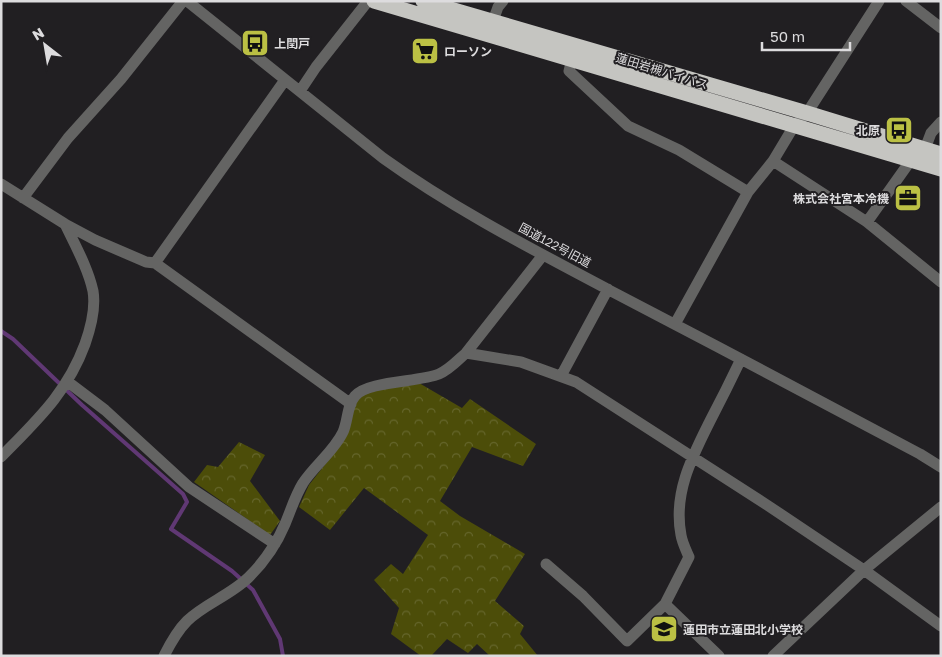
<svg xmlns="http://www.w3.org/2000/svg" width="942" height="657" viewBox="0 0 942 657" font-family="'Golos Text','Noto Sans JP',sans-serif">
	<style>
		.forest { fill: url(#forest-crowns) }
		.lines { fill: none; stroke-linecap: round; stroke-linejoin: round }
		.stream { stroke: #603874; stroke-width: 4 }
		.minor { stroke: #646463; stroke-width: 11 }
		.highway { stroke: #c5c5c1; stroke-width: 15 }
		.labels { text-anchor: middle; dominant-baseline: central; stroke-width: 4; stroke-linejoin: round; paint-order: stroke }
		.poi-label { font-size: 12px; font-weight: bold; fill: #dddcde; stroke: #211f22; text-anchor: start }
		.street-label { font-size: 12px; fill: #dddcde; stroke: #211f22 }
	</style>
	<defs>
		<pattern id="forest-crowns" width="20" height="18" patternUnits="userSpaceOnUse" patternTransform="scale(1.25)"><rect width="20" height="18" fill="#4c4d09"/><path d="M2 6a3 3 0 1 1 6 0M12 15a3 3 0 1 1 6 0" fill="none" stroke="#65662c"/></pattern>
	</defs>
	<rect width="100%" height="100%" fill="#211f22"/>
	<!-- forest -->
	<path class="forest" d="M419,383L462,408L470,399L536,444L523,466L472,447L440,501L460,516L525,554L495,601L524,626L520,634L538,656H490L477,644L468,653L447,639L431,656H421L391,634L399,608L374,580L391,564L403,574L428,535L364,488L330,530L299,507L309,485L334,453L353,409L363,391Z
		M239,442L265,455L250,481L280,521L270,535L194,482L207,465L218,467Z"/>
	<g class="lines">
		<!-- stream -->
		<path class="stream" d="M1,331L13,339L82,405L183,494L187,502L171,529L232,571L253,590L280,639L283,656"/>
		<!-- minor -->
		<path class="minor" d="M187,1L383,158C454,209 532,249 609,290C713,344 817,399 920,454L941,467
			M906,1L941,28
			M493,21L498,7L503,1
			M572,59L569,71L628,126L679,150L748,192
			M300,91L316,67L368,1
			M925,149L931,133L941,122
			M773,161L794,126L807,113L879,1
			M1,184L65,224L95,240L146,262L155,263L351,404
			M23,198L68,138L121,79L183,1
			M867,222L911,160
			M155,263L285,80
			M675,324L748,192L773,161L867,222L941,282
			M466,353L521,362L576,382L767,505L864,570L941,626
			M561,376L608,289
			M68,382L105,410L189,487L275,544
			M1,457C37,420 67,393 85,344C91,327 96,309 93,291C88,268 75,245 65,224
			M546,564L583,596L627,641L665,604L719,656
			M665,604L689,557C686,550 682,542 681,535C673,493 692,457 710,421C721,400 731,380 741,359
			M164,656C170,644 177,631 187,621C204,604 231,595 249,577C263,563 277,543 285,524C291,510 295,496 303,483C315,465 334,451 343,432C348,421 347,405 355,396C367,381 420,382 439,374C449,370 457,361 466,353L543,255
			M773,656L864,570L941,507"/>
		<!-- highway -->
		<path class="highway" d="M374,1L941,169
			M423,1L807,113L941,154"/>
	</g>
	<!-- icons -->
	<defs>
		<g id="bus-square" transform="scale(1.4375)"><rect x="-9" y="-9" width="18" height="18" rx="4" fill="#bbc044" stroke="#211f22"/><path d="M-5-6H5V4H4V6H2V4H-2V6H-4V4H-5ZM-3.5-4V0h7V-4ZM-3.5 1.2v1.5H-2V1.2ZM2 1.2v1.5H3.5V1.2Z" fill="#111"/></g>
		<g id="supermarket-square" transform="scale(1.4375)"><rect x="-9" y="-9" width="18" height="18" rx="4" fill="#bbc044" stroke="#211f22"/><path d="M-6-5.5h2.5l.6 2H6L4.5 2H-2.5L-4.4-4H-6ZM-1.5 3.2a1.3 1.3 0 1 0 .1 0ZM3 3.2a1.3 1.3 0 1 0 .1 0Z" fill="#111"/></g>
		<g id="office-square" transform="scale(1.4375)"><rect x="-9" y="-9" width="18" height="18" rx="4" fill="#bbc044" stroke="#211f22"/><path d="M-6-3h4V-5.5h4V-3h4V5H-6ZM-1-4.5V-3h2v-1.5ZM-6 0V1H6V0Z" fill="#111"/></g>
		<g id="school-square" transform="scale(1.4375)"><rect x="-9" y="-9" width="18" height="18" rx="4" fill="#bbc044" stroke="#211f22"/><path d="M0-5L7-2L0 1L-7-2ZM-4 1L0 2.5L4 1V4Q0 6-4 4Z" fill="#111"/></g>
	</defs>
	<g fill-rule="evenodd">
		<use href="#bus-square" x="255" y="43"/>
		<use href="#supermarket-square" x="425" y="51"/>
		<use href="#bus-square" x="899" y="130"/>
		<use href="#office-square" x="908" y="198"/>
		<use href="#school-square" x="664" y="629"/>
	</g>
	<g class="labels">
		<!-- poi labels -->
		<g class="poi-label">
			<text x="274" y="43">上閏戸</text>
			<text x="444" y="51">ローソン</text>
			<text x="880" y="130" text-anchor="end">北原</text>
			<text x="889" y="198" text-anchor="end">株式会社宮本冷機</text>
			<text x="683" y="629">蓮田市立蓮田北小学校</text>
		</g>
		<!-- street labels -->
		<g class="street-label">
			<text transform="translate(662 71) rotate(17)">蓮田岩槻バイパス</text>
			<text transform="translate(555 245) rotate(28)">国道122号旧道</text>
		</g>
	</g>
	<!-- border -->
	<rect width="942" height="657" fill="none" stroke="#dddcde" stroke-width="5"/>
	<!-- north arrow -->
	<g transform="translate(45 45) rotate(329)" stroke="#211f22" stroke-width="4" paint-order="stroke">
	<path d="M0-4L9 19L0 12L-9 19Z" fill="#dddcde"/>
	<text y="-8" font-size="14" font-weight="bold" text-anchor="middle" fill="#dddcde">N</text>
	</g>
	<!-- scale -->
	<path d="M762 42v8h88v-8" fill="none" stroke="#dddcde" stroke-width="2.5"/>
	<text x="770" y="42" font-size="15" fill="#dddcde" stroke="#211f22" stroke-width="4" paint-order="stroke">50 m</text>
</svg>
